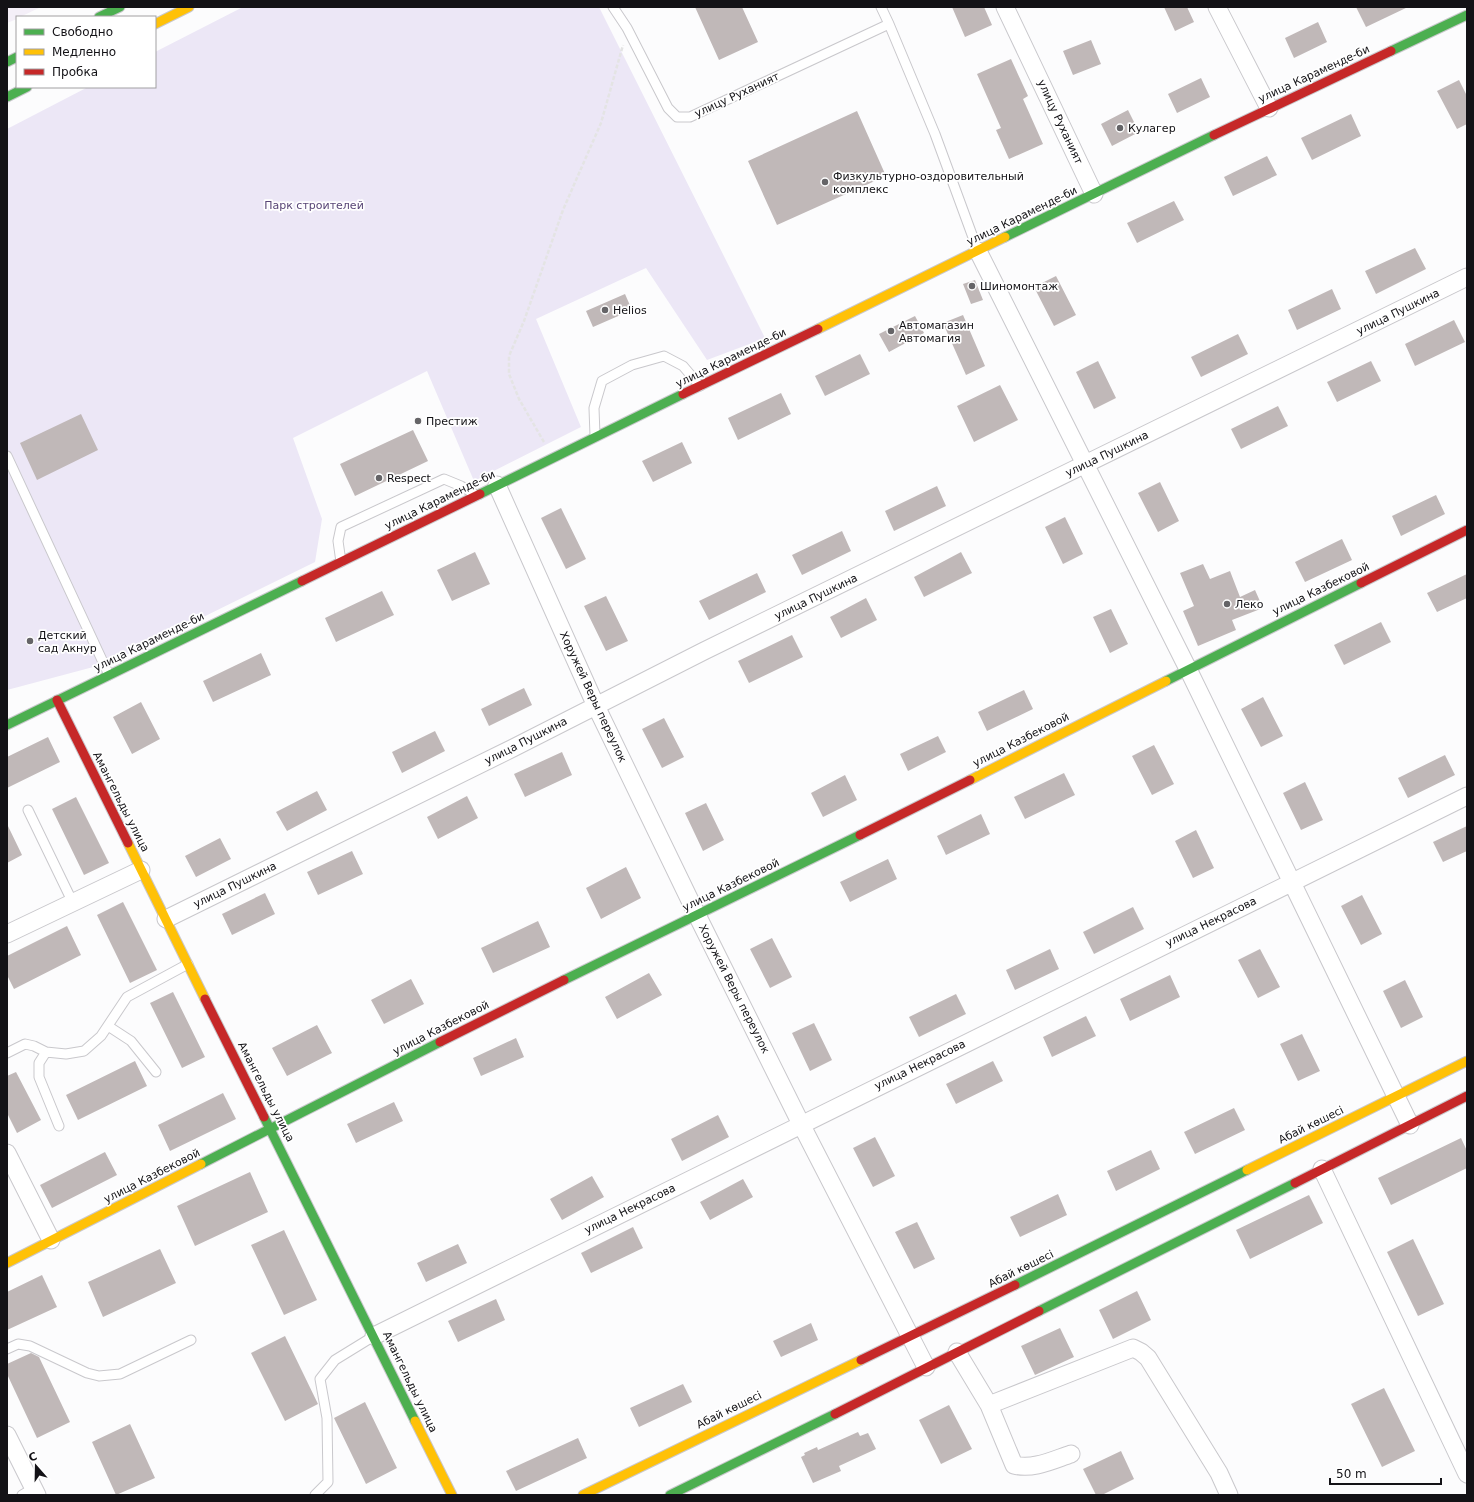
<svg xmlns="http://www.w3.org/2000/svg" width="1474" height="1502" viewBox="0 0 1474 1502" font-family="'DejaVu Sans',sans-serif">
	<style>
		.industrial { fill: #f4eff8 }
		.green { fill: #ece7f6 }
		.building { fill: #c0b8b8 }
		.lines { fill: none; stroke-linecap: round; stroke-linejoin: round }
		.lane-casing { stroke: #c9c8cc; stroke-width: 11 }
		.street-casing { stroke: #c9c8cc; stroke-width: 19 }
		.fast-casing { stroke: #c9c8cc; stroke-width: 11 }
		.slow-casing { stroke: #c9c8cc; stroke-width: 11 }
		.jam-casing { stroke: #c9c8cc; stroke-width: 11 }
		.path { stroke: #e4e4e4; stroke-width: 2.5; stroke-dasharray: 4 2; stroke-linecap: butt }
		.lane { stroke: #fff; stroke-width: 9 }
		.street { stroke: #fff; stroke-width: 17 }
		.fast { stroke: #4caf50; stroke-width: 9 }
		.slow { stroke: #ffc107; stroke-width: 9 }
		.jam { stroke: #c62828; stroke-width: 9 }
		.poi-dot { fill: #656467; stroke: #fff; stroke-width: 1.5 }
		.labels { text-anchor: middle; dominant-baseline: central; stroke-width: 3.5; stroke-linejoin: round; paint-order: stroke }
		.street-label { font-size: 11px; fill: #131216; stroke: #fff }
		.poi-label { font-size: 11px; fill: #131216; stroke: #fff; text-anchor: start }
		.park-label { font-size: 11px; fill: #584576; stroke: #fff }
	</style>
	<rect width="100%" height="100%" fill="#fcfcfd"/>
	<!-- industrial -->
	<path class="industrial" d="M7,7H41L20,17H17V19L7,23Z"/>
	<!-- green -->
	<path class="green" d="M243,7H599L765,338L707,360L646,268L536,319L581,427L474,481L427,371L293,438L322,519L315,562L112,662L7,690V129L88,87H155V52Z"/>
	<!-- building -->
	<path class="building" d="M695,7H742L758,42L719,60Z
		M952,7H984L992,25L965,37Z
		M1164,7H1187L1194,22L1175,31Z
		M1356,7H1408L1366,27Z
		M1318,22L1327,42L1294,58L1285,38Z
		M1091,40L1101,64L1073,75L1063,51Z
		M1011,59L1028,96L1023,99L1043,144L1009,159L996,130L1001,128L977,74Z
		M1201,78L1210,97L1177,113L1168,94Z
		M1459,80L1467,96V124L1457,129L1437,91Z
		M1128,110L1139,132L1112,146L1101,124Z
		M857,111L886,176L777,225L748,161Z
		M1351,114L1361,136L1312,160L1301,138Z
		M1267,156L1277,175L1233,196L1224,177Z
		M1174,201L1184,220L1137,243L1127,223Z
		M1415,248L1426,269L1376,294L1365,271Z
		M1056,276L1076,315L1054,326L1034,287Z
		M975,280L983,300L971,304L963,284Z
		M1332,289L1341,309L1297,330L1288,310Z
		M625,294L632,310L593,327L586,311Z
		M963,315L985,366L966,375L943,323Z
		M915,316L924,333L889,352L879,334Z
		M1454,320L1465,342L1415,366L1405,344Z
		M1238,334L1248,354L1201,377L1191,357Z
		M860,354L870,374L825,396L815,376Z
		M1098,361L1116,398L1094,409L1076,372Z
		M1371,361L1381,381L1337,402L1327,382Z
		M1000,385L1018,420L974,442L957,406Z
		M781,393L791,414L738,440L728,418Z
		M1278,406L1288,426L1241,449L1231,429Z
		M81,414L98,450L37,480L20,443Z
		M413,430L428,461L355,496L340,464Z
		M682,442L692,463L653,482L642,461Z
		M1160,482L1179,521L1158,532L1138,493Z
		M937,486L946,506L894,531L885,511Z
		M1436,495L1445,514L1401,536L1392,516Z
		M561,508L586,559L566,569L541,518Z
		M1065,517L1083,554L1063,564L1045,527Z
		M842,531L851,551L802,575L792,555Z
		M1342,539L1352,560L1305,582L1295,562Z
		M475,552L490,584L452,601L437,570Z
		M961,552L972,573L924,597L914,577Z
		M1203,564L1210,579L1230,571L1240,597L1255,590L1263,608L1232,620L1236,630L1198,646L1183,611L1194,606L1180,573Z
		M757,573L766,592L709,620L699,601Z
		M1467,574V598L1437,612L1427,593Z
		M382,591L394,615L336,642L325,618Z
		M606,596L628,641L606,651L584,606Z
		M866,598L877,620L841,638L830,617Z
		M1111,609L1128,644L1110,653L1093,617Z
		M1381,622L1391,642L1344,665L1334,645Z
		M792,635L803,657L749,683L738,661Z
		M261,653L271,675L213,702L203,681Z
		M524,688L532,705L489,726L481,709Z
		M1024,690L1033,709L987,731L978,712Z
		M1263,697L1283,736L1261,747L1241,709Z
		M141,702L160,739L132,754L113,717Z
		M664,718L684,757L662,768L642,729Z
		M435,731L445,751L402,773L392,752Z
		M938,736L946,752L908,771L900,754Z
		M48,737L60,762L7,788V757Z
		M1154,745L1174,784L1152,795L1132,756Z
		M562,752L572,775L525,797L514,774Z
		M1445,755L1455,775L1408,798L1398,778Z
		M1064,773L1075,795L1025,819L1014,797Z
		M845,775L857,800L823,817L811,793Z
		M1305,782L1323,820L1301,830L1283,793Z
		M317,791L327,810L287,831L276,812Z
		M467,796L478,818L438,839L427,817Z
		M76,797L109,863L84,875L52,809Z
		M706,803L724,840L703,851L685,813Z
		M981,814L990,834L946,855L937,836Z
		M7,824L22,855L7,863Z
		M1467,826V851L1443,862L1433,842Z
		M1196,830L1214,868L1193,878L1175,841Z
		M220,838L231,859L196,877L185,856Z
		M352,851L363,874L318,895L307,872Z
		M888,859L897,879L850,902L840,882Z
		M626,867L641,898L601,919L586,888Z
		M265,893L275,914L232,935L222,914Z
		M1362,895L1382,934L1361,945L1341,906Z
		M123,902L157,970L130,983L97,915Z
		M1133,907L1144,929L1094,954L1083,932Z
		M538,921L550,947L493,973L481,948Z
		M67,926L81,955L14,989L7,975V956Z
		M772,938L792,977L770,988L750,949Z
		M1050,949L1059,969L1015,990L1006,970Z
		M1260,949L1280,987L1258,998L1238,960Z
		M649,973L662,995L617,1019L605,997Z
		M1170,975L1180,997L1130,1021L1120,999Z
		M411,979L424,1004L384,1024L371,1000Z
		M1405,980L1423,1017L1401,1028L1383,991Z
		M173,992L205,1057L182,1068L150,1003Z
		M956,994L966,1014L919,1037L909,1017Z
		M1086,1016L1096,1036L1052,1057L1043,1037Z
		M814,1023L832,1060L810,1071L792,1033Z
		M317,1025L332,1053L287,1076L272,1048Z
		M1302,1034L1320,1071L1298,1081L1280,1044Z
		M516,1038L524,1057L481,1076L473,1058Z
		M135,1061L147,1086L78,1120L66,1095Z
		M993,1061L1003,1081L956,1104L946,1084Z
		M16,1072L41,1120L17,1133L7,1113V1076Z
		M223,1093L236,1119L170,1151L158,1125Z
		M394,1102L403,1121L356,1143L347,1124Z
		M1234,1108L1245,1130L1195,1154L1184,1132Z
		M718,1115L729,1137L682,1161L671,1139Z
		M875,1137L895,1176L873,1187L853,1148Z
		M1461,1138L1467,1151V1168L1391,1205L1378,1178Z
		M1151,1150L1160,1169L1116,1191L1107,1171Z
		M105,1152L117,1175L52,1208L40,1185Z
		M250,1172L268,1212L195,1246L177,1206Z
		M592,1176L604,1197L562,1220L550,1199Z
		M743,1179L753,1197L710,1220L700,1202Z
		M1058,1194L1067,1215L1020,1237L1010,1217Z
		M1309,1195L1323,1223L1250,1259L1236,1230Z
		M917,1222L935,1259L914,1269L895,1232Z
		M633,1227L643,1248L591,1273L581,1253Z
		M284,1230L317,1300L284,1315L251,1245Z
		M1413,1239L1444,1304L1418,1316L1387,1252Z
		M458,1244L467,1263L426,1282L417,1263Z
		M160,1249L176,1283L103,1317L88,1282Z
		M42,1275L57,1307L7,1330V1292Z
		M1137,1291L1151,1320L1113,1339L1099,1310Z
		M496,1299L505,1320L458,1342L448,1321Z
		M811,1323L818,1340L781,1357L773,1341Z
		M1060,1328L1074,1357L1035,1375L1021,1346Z
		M285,1336L318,1404L285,1421L251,1353Z
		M31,1353L39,1357L70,1422L37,1438L7,1374V1364Z
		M683,1384L692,1402L639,1427L630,1408Z
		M1384,1388L1415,1451L1382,1467L1351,1404Z
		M365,1402L397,1468L366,1484L334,1418Z
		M949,1405L972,1449L941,1464L919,1420Z
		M130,1424L155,1478L116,1495L92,1442Z
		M858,1432L860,1436L868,1433L876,1449L839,1466L841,1471L813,1483L801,1457L805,1455L804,1453L817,1447L818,1450Z
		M578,1438L587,1458L516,1491L506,1471Z
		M1121,1451L1134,1479L1102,1495H1096L1083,1469Z"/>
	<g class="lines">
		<!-- lane casing -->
		<g class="lane-casing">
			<path id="lane" d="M613,7L627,28L668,108L677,117H690L889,24L935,134L978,251
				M881,7L889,24
				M595,436L594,408L602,381L632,365L664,356L683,366L700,386
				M7,456L109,675
				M341,562L338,541L341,527L444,479L461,486L476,495
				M28,810L73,903
				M108,1026L131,1041L156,1072
				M46,1052L39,1063V1077L59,1126
				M7,1053L25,1044L34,1046L46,1052L66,1054L84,1051L101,1036L127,997L188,964
				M7,1349L18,1344L30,1346L87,1373L99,1376L120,1374L191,1340
				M22,1495L34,1488
				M315,1495L328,1482L327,1418L320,1379L335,1360L374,1336"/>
		</g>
		<!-- street casing -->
		<g class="street-casing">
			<path id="street" d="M1005,7L1094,194
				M1217,7L1269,108
				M978,251L1188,669L1410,1125
				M497,485L596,706L697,915L801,1124L926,1367
				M166,919L513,748L704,651L1467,277
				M7,934L141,870
				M7,1153L51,1240
				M1322,1169L1467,1474
				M374,1336L1467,796
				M957,1352L989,1405L1014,1465C1033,1470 1053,1460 1071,1454
				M989,1405L1133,1348L1141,1352L1148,1358L1219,1473L1229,1495
				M7,1435L37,1495"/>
		</g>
		<!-- fast casing -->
		<g class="fast-casing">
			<path id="fast" d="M99,17L120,7
				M1391,51L1467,15
				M7,62L17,57
				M7,97L27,87
				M1005,237L1214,135
				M480,494L683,394
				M1166,681L1361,583
				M7,725L302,581
				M564,980L860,835
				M264,1117L415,1421
				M201,1164L440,1042
				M1015,1285L1247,1170
				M1039,1311L1295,1183
				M670,1495L835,1414"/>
		</g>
		<!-- slow casing -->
		<g class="slow-casing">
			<path id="slow" d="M155,24L189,7
				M818,329L1005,237
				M970,780L1166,681
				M128,843L205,999
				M1247,1170L1467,1061
				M7,1263L201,1164
				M415,1421L452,1495
				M583,1495L861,1360"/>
		</g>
		<!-- jam casing -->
		<g class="jam-casing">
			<path id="jam" d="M1214,135L1391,51
				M683,394L818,329
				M302,581L480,494
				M1361,583L1467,530
				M57,700L128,843
				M860,835L970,780
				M205,999L264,1117
				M440,1042L564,980
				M1295,1183L1467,1096
				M861,1360L1015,1285
				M835,1414L1039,1311"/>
		</g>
		<!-- path -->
		<path class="path" d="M544,442L519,399L509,374V356L524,321L563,210L601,123L623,45"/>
		<!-- lane -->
		<use href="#lane" class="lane"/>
		<!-- street -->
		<use href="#street" class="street"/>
		<!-- fast -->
		<use href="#fast" class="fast"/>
		<!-- slow -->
		<use href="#slow" class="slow"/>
		<!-- jam -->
		<use href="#jam" class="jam"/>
	</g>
	<!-- markers -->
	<g class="poi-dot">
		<circle cx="1120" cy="128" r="4"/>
		<circle cx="825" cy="182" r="4"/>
		<circle cx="972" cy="286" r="4"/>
		<circle cx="605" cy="310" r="4"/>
		<circle cx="891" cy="331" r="4"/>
		<circle cx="418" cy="421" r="4"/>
		<circle cx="379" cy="478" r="4"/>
		<circle cx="1227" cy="604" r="4"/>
		<circle cx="30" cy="641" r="4"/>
	</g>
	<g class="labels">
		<!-- street labels -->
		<g class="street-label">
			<text transform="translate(1314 74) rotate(-25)">улица Караменде-би</text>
			<text transform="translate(737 95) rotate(-25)">улицу Руханият</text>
			<text transform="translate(1060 122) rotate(65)">улицу Руханият</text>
			<text transform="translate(1022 216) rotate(-26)">улица Караменде-би</text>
			<text transform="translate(1398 312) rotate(-26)">улица Пушкина</text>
			<text transform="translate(731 358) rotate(-26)">улица Караменде-би</text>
			<text transform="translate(1107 454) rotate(-26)">улица Пушкина</text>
			<text transform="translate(440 500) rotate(-26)">улица Караменде-би</text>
			<text transform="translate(1321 589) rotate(-26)">улица Казбековой</text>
			<text transform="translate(816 597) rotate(-26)">улица Пушкина</text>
			<text transform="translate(149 642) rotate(-26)">улица Караменде-би</text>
			<text transform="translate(593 697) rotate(65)">Хоружей Веры переулок</text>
			<text transform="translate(1021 740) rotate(-27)">улица Казбековой</text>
			<text transform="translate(526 741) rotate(-27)">улица Пушкина</text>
			<text transform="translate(121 802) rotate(63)">Амангельды улица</text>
			<text transform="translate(235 885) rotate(-26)">улица Пушкина</text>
			<text transform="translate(731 885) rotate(-26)">улица Казбековой</text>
			<text transform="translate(1211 922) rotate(-26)">улица Некрасова</text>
			<text transform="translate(734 989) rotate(63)">Хоружей Веры переулок</text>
			<text transform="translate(441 1028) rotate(-27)">улица Казбековой</text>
			<text transform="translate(920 1065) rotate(-26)">улица Некрасова</text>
			<text transform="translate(266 1092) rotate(63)">Амангельды улица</text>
			<text transform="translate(1311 1125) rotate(-26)">Абай көшесі</text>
			<text transform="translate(152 1176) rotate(-27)">улица Казбековой</text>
			<text transform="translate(630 1209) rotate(-26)">улица Некрасова</text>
			<text transform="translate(1021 1269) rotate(-26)">Абай көшесі</text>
			<text transform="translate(410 1382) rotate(64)">Амангельды улица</text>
			<text transform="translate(729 1410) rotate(-26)">Абай көшесі</text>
		</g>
		<!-- poi labels -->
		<g class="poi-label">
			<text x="1128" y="128">Кулагер</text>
			<text x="833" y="176">Физкультурно-оздоровительный<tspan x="833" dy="13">комплекс</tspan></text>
			<text x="980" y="286">Шиномонтаж</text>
			<text x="613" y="310">Helios</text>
			<text x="899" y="325">Автомагазин<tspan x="899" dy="13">Автомагия</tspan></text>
			<text x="426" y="421">Престиж</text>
			<text x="387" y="478">Respect</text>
			<text x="1235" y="604">Леко</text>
			<text x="38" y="635">Детский<tspan x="38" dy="13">сад Акнур</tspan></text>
		</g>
		<!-- park labels -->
		<g class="park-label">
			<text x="314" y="205">Парк строителей</text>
		</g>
	</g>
	<!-- border -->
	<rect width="1474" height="1502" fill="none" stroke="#131216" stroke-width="16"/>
	<!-- legend -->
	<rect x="16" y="16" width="140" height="72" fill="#ffffff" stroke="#a1a0a2"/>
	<rect x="24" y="29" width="20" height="6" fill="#4caf50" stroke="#a1a0a2"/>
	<text x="52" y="36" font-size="12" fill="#131216">Свободно</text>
	<rect x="24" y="49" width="20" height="6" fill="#ffc107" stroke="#a1a0a2"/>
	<text x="52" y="56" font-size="12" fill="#131216">Медленно</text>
	<rect x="24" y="69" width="20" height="6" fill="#c62828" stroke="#a1a0a2"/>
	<text x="52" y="76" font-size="12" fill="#131216">Пробка</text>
	<!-- north arrow -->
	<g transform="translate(36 1466) rotate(340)" stroke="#ffffff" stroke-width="3" paint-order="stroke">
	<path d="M0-3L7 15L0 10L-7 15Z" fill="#131216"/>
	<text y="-6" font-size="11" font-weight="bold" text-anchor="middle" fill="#131216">С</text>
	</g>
	<!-- scale -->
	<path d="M1330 1478v6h111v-6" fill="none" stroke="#131216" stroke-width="2"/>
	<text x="1336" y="1478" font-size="12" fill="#131216" stroke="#ffffff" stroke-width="3" paint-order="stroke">50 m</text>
</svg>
